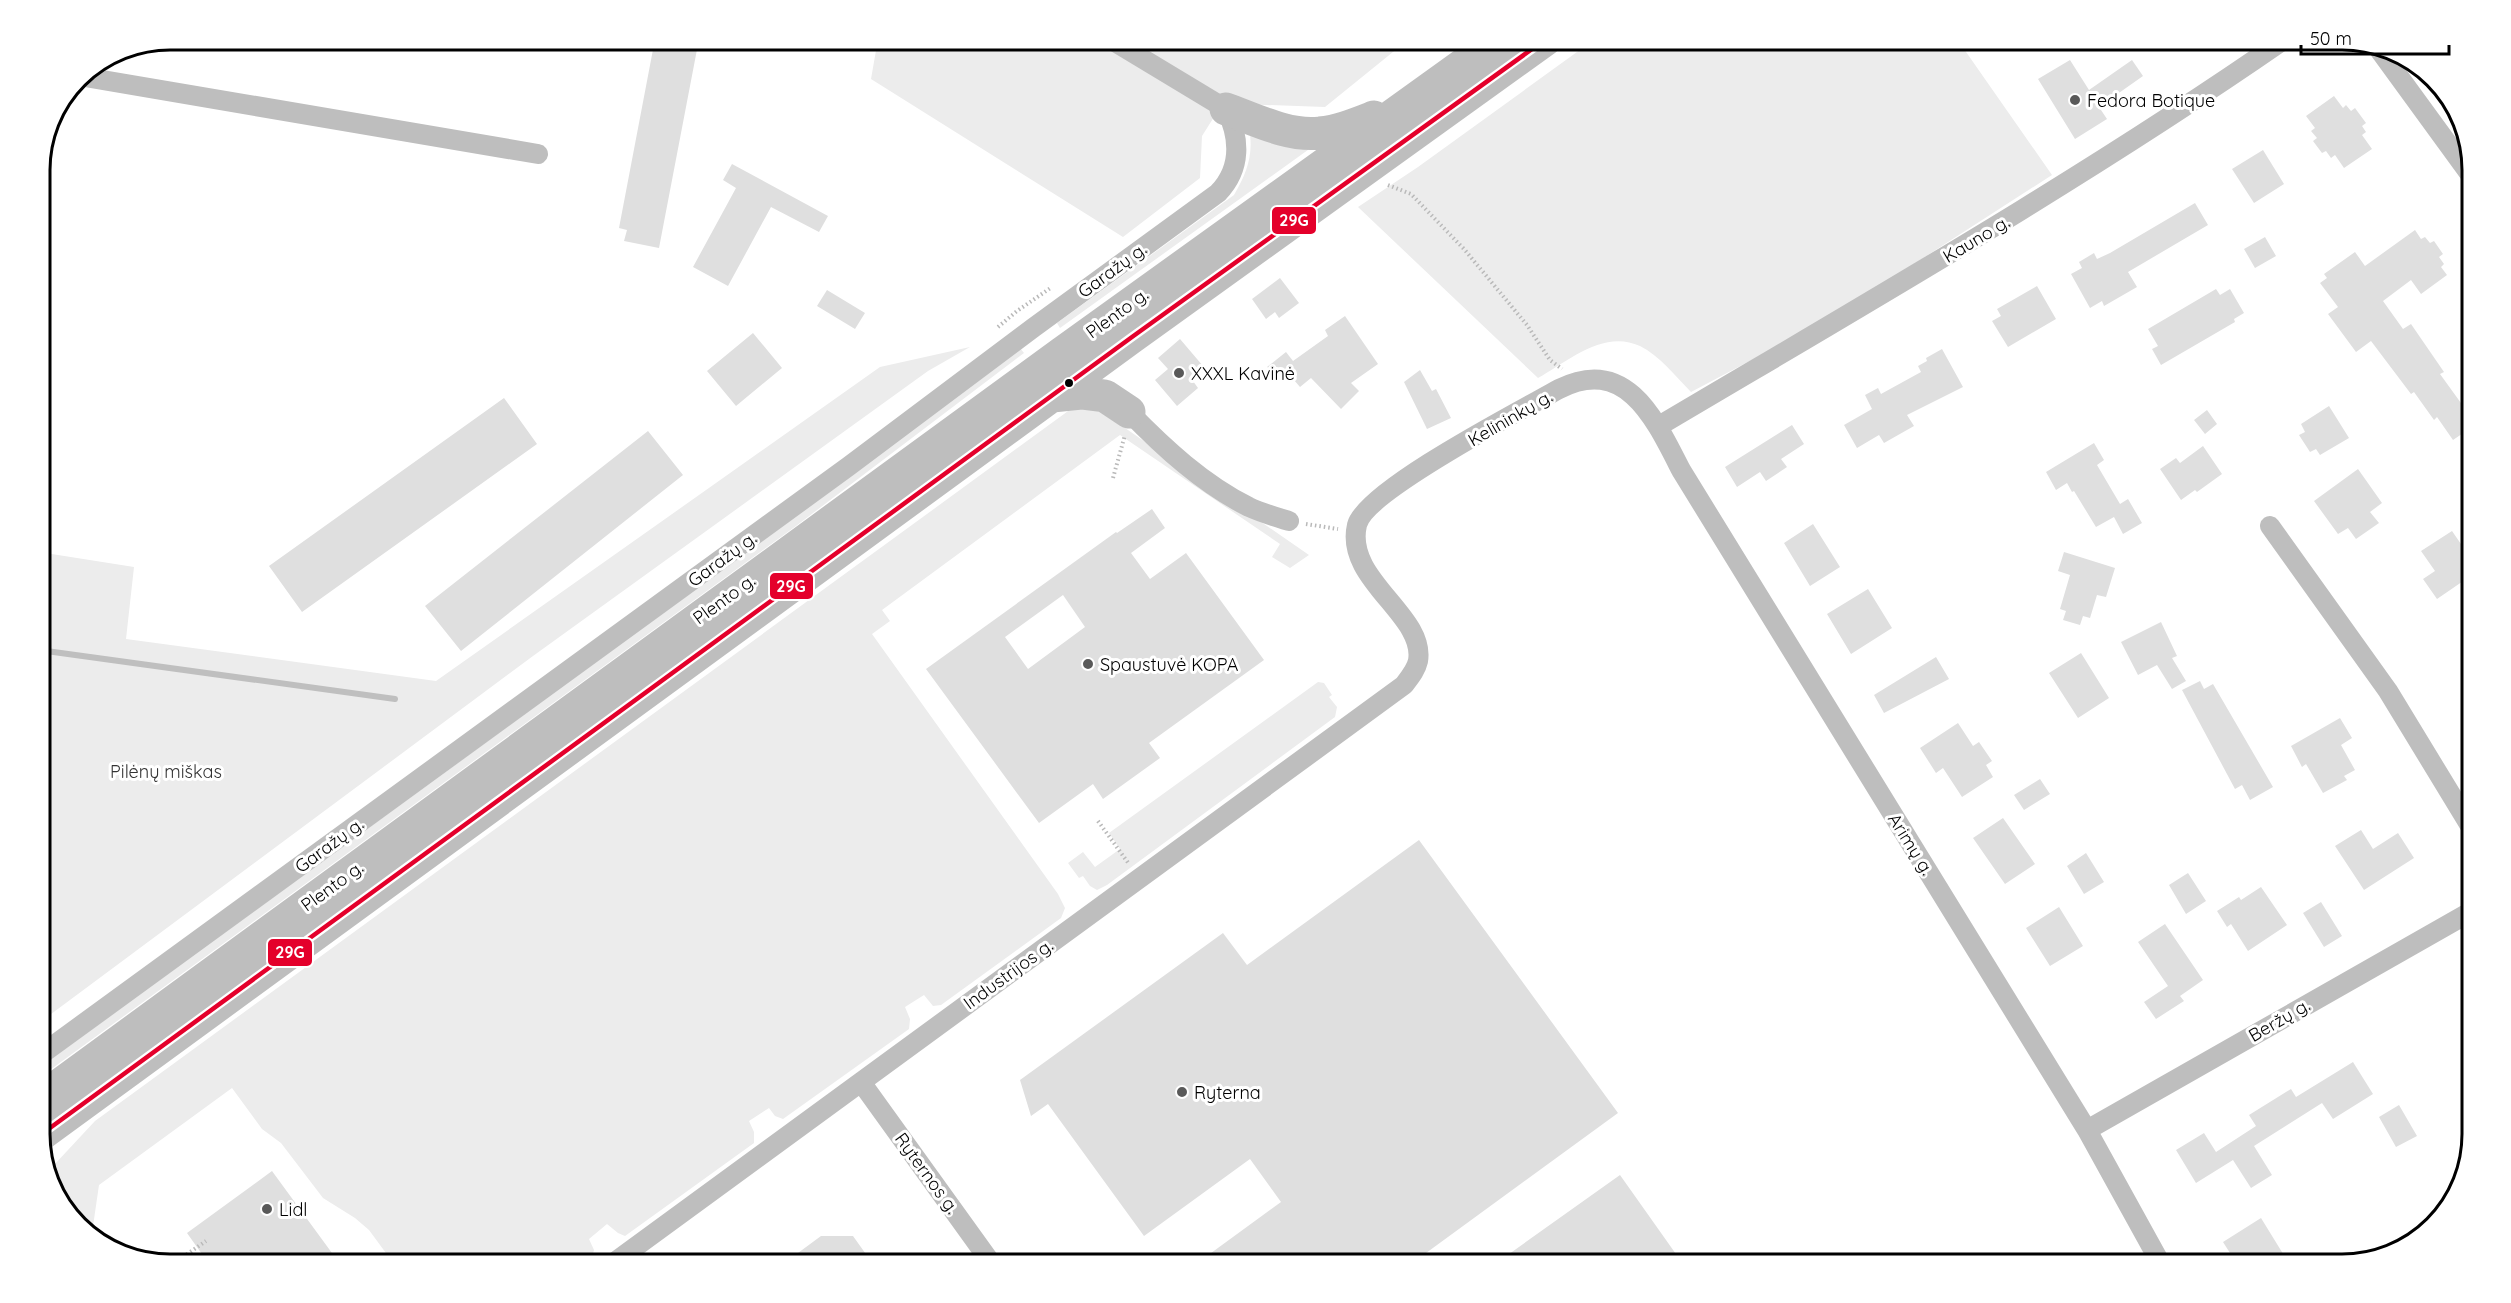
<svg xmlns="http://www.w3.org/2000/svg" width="2511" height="1303" viewBox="0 0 2511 1303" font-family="Quicksand,sans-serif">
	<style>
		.green { fill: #ececec }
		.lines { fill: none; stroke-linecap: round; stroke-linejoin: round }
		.stream { stroke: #bfbfbf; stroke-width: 6 }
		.building { fill: #dfdfdf; fill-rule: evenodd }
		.path { stroke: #b9b9b9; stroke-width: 4; stroke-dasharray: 1.5 3; stroke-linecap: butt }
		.minor { stroke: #bebebe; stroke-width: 20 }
		.trunk { stroke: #bebebe; stroke-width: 33 }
		.bus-1-casing { stroke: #fff; stroke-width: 9 }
		.bus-1 { stroke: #e4002b; stroke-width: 4.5 }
		.poi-dot { fill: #595959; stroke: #fff; stroke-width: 2 }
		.bus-dot { fill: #000; stroke: #fff; stroke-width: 2 }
		.labels { text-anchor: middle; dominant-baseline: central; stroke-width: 6; stroke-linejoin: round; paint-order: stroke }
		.poi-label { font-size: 18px; fill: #000; stroke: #fff; text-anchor: start }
		.street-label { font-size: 18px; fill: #000; stroke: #fff }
		.park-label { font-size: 18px; fill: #333; stroke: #fff }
		.rim { fill: none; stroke: #000; stroke-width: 3 }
		.line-badge { stroke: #fff; stroke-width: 2 }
		.badge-label { font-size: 16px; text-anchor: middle; font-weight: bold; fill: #fff }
	</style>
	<rect width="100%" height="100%" fill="#fff"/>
	<!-- green -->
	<path class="green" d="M878,39H1409L1325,107L1240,104L1214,117L1202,136L1200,178L1123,237L871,79Z
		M1595,39H1957L2052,175L1827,320L1691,392C1676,377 1659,355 1640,346C1604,329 1568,361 1538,378L1358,207L1418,167Z
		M1249,128L1319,142L1060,328L1057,323L1234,195C1247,173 1254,154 1249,128Z
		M970,347L928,371L533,656L39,1023V552L134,567L126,639L436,681L880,367Z
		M1020,348L1024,353L796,526L39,1078V1066L439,777Z
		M1075,406L1099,410L1309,555L1290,568L1272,557L1280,544L1120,435L882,610L890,621L872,634L1058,894L1065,908L1061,918L941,1005L933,1006L924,995L905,1007L910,1019L909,1029L783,1119L775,1116L769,1108L749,1121L754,1132V1143L625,1236L618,1233L607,1224L589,1239L594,1250L591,1261L586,1264H394L369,1230L355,1218L323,1198L281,1143L262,1129L232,1088L99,1185L92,1233C73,1216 43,1194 54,1165L95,1121Z
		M1318,682L1324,683L1332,695L1329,697L1337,707L1335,717L1107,885L1097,890L1090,886L1083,876L1079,878L1068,863L1083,852L1095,867L1120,849L1109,833Z"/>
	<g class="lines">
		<!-- stream -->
		<path class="stream" d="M39,650L395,699"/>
	</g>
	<!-- building -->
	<path class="building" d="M655,39H699L659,248L624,241L627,230L619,228Z
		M2070,60L2089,90L2132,60L2143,76L2099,107L2107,119L2075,139L2038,79Z
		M2334,96L2343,108L2346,105L2351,111L2355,108L2366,123L2362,126L2366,132L2362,135L2372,149L2344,168L2335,155L2331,158L2326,151L2322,153L2313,141L2317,138L2311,131L2315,128L2306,116Z
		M2263,150L2284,184L2254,203L2232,169Z
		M732,164L828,216L819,232L771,207L728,286L693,267L736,188L723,180Z
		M2195,203L2208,225L2128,272L2137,287L2104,306L2102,301L2090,308L2071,274L2082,268L2079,262L2094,253L2097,259L2110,253Z
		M2415,230L2421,239L2425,237L2430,243L2434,241L2443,254L2439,257L2444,264L2441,267L2447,275L2421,294L2411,280L2383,301L2403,329L2411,324L2444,372L2440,374L2466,410L2462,413L2472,427L2453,440L2437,417L2434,420L2414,392L2411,394L2371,341L2356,352L2328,314L2338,307L2320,283L2327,278L2324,274L2355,252L2365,266Z
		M2265,237L2276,256L2255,268L2244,249Z
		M1280,278L1299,303L1279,318L1275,312L1266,319L1252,299Z
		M2037,286L2056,319L2008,347L1992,321L2001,316L1997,309Z
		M2216,289L2220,295L2230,289L2244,313L2234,319L2235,322L2161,365L2152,349L2158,346L2148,329Z
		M827,290L865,313L855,329L817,306Z
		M1345,316L1378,364L1351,383L1359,391L1341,409L1311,378L1300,387L1288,373L1278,381L1267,367L1286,352L1293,361L1328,336L1325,330Z
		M753,333L782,368L736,406L707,371Z
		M1180,339L1203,366L1190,377L1198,388L1177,406L1155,380L1168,369L1158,358Z
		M1942,349L1963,387L1907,415L1914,426L1884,443L1879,435L1857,448L1844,425L1872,409L1865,395L1878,388L1881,394L1921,372L1918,366L1927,361L1926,358Z
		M1420,370L1432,391L1436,389L1451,418L1427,429L1404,382Z
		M504,398L537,444L302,612L269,566Z
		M2329,406L2349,438L2320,455L2316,449L2310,452L2299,435L2305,432L2301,424Z
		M2207,410L2217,424L2205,434L2194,420Z
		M1792,425L1804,444L1781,459L1787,467L1766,481L1760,472L1737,487L1725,467Z
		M648,431L683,475L461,651L425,606Z
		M2094,443L2104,460L2097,465L2120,504L2128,499L2142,523L2123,534L2114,517L2096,527L2074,491L2072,492L2067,483L2056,490L2046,472Z
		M2203,446L2222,474L2197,492L2195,490L2181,500L2160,469L2176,458L2180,463Z
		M2358,469L2382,503L2370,512L2379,523L2356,539L2348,528L2338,534L2314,501Z
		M1152,509L1165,528L1131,553L1150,579L1186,553L1264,660L1149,743L1160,758L1103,799L1093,784L1039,823L926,669L1116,532L1117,533ZM1063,595L1085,627L1028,669L1005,637Z
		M1813,524L1840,567L1810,586L1784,543Z
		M2452,531L2472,560V575L2437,599L2423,579L2435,571L2421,551Z
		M2064,552L2115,568L2106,597L2097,595L2090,618L2083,616L2080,625L2063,620L2066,611L2060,609L2070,575L2058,571Z
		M1868,589L1892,628L1851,654L1827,614Z
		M2161,622L2177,656L2172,658L2186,681L2172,689L2157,665L2138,675L2121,642Z
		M2081,653L2109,698L2078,718L2049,673Z
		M1936,657L1949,679L1884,713L1874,695Z
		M2200,681L2204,689L2213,684L2273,787L2250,800L2242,785L2235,789L2182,690Z
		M2340,718L2352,738L2341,745L2355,770L2344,776L2347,780L2323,793L2306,764L2302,767L2291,746Z
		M1958,723L1973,746L1979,742L1992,761L1986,765L1993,777L1962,797L1943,768L1936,773L1920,748Z
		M2040,779L2050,794L2024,810L2014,795Z
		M2003,818L2035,864L2005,884L1973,838Z
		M2361,830L2373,849L2398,833L2414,858L2364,890L2335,846Z
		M1419,840L1618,1113L1411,1264H1196L1281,1202L1250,1159L1144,1236L1048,1104L1031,1116L1020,1080L1223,933L1247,965Z
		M2086,853L2104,882L2084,894L2067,866Z
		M2188,873L2206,901L2186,914L2169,885Z
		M2261,887L2287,925L2248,951L2231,924L2227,927L2217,911L2239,897L2241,900Z
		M2321,902L2342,936L2324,947L2303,913Z
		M2059,907L2083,946L2050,966L2026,928Z
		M2165,924L2203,980L2180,996L2184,1001L2156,1019L2144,1002L2168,986L2138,942Z
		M2353,1062L2373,1094L2333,1119L2322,1103L2254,1146L2272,1175L2251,1188L2233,1160L2196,1183L2176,1150L2204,1133L2216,1152L2256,1126L2249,1115L2291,1089L2296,1097Z
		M2399,1105L2417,1136L2396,1147L2379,1117Z
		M272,1171L340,1264H209L187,1233Z
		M1620,1175L1683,1264H1495Z
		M2261,1218L2285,1257L2273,1264H2237L2223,1242Z
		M821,1236H853L873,1264H783Z"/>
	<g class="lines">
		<!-- path -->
		<path class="path" d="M1388,185L1411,194L1464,249L1527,325L1550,360L1562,369
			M998,327L1017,311L1052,287
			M1113,478L1125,435
			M1306,524L1338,529
			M1098,821L1129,864
			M183,1257L206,1241"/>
		<!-- minor -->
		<path class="minor" d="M2378,48L2472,177
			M79,76L538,154
			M1129,412C1164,448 1203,484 1249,507C1262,513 1276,517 1289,521
			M1659,426C1870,301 2083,179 2285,39
			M2270,526L2388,691L2472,829
			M39,1056L849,466L1033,328L1218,193C1242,168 1240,138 1226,109L1110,39
			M861,1082L992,1264
			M2087,1130L2472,911
			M612,1264L1404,685C1410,677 1416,670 1418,661C1426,615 1344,580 1357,525C1365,491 1522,410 1559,389C1626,355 1655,419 1681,470L2087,1130L2161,1264"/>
		<!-- trunk -->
		<path class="trunk" d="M1226,109C1254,119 1289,137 1320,133C1339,131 1356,124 1374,117
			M1052,396L1081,393L1105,396L1129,412
			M39,1100L1062,353L1499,39
			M39,1136L1132,337L1546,39"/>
		<!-- bus-1 casing -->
		<g class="bus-1-casing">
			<path id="bus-1" d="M39,1136L1132,337L1546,39"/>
		</g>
		<!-- bus-1 -->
		<use href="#bus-1" class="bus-1"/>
	</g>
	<!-- markers -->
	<g class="poi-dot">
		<circle cx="2075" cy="100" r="6"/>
		<circle cx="1179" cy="373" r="6"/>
		<circle cx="1088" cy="664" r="6"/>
		<circle cx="1182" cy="1092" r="6"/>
		<circle cx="267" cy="1209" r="6"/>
	</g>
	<circle class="bus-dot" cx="1069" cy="383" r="5"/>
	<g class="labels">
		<!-- poi labels -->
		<g class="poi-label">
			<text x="2087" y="100">Fedora Botique</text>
			<text x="1191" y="373">XXXL Kavinė</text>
			<text x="1100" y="664">Spaustuvė KOPA</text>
			<text x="1194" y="1092">Ryterna</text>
			<text x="279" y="1209">Lidl</text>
		</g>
		<!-- street labels -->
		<g class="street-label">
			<text transform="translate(1976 239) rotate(-31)">Kauno g.</text>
			<text transform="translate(1112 270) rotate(-36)">Garažų g.</text>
			<text transform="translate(1117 313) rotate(-36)">Plento g.</text>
			<text transform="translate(1510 418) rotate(-30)">Kelininkų g.</text>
			<text transform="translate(722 559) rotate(-36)">Garažų g.</text>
			<text transform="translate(724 599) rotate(-36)">Plento g.</text>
			<text transform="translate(1911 844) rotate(58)">Arimų g.</text>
			<text transform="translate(329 845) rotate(-36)">Garažų g.</text>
			<text transform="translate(332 886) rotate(-36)">Plento g.</text>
			<text transform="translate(1008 974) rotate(-36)">Industrijos g.</text>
			<text transform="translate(2279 1020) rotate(-30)">Beržų g.</text>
			<text transform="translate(927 1173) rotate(54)">Ryternos g.</text>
		</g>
		<!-- park labels -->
		<g class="park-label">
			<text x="166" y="771">Pilėnų miškas</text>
		</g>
	</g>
	<!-- crop -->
	<path d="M0 0H2511V1303H0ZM170 50H2342A120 120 0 0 1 2462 170V1134A120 120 0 0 1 2342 1254H170A120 120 0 0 1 50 1134V170A120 120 0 0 1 170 50Z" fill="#fff" fill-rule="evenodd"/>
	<path class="rim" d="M170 50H2342A120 120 0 0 1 2462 170V1134A120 120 0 0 1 2342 1254H170A120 120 0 0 1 50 1134V170A120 120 0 0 1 170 50Z"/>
	<g class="line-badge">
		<rect x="1271" y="206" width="46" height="29" rx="6" fill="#e4002b"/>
		<rect x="769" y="572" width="45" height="28" rx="6" fill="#e4002b"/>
		<rect x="267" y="938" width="46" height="29" rx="6" fill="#e4002b"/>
	</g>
	<g class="badge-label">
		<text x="1294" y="226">29G</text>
		<text x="791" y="592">29G</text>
		<text x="290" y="958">29G</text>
	</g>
	<!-- scale -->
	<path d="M2301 45v9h148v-9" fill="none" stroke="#000000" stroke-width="3"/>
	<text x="2310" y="45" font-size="18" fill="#000000" stroke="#ffffff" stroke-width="4.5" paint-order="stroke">50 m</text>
</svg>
